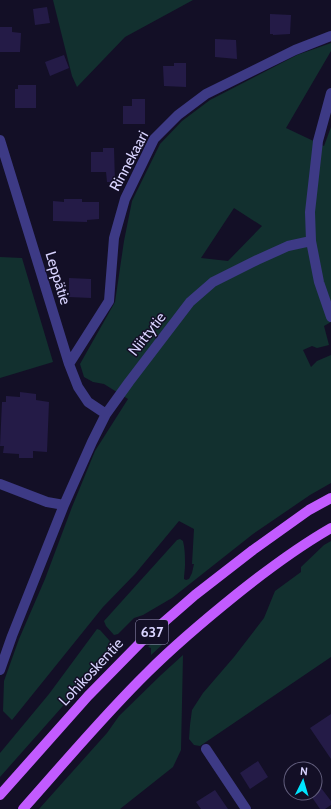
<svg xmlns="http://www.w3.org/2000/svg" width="331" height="809" viewBox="0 0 331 809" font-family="Cabin,sans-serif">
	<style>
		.green { fill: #12302f; fill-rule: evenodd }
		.building { fill: #241b47 }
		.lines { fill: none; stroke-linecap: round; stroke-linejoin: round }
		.minor { stroke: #3d3a85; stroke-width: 10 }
		.primary { stroke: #c25bff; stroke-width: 10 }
		.labels { text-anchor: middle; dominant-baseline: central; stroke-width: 3; stroke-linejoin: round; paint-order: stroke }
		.shield { fill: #130f26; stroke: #9e99be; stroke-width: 1 }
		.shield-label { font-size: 14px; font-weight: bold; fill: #d9d4ff }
		.street-label { font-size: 15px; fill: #d9d4ff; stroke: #130f26 }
	</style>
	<rect width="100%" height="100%" fill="#130f26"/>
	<!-- green -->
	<path class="green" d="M53,0H193L125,37L77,87L72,76Z
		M331,43V51L286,128L324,146L331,127V322L324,326L329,345L317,348L312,346L303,350L311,367L317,361L331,355V483L310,495L253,534L172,598L143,615L134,618L118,634L114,635L106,626L104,621L177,540L180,539L183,541C185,549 185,557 185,565C185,570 184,574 184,579L186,580L189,579L192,573L194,564H192L194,529L179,521L135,574L103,607L12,720L3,711L4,681L19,639L45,579L72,507L95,451L128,399L104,384L93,382L84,377L80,364L115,302L124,241L132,201L160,144L182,121L210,100L297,55ZM234,208L262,226L228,261L201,258Z
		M0,257L22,258L53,362L0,378Z
		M331,541V657L200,746L194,745L189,739L190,725L192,710L203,693L234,657L264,618L275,591L301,572V567L324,545Z
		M97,629L100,630L109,640L112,645L103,656L93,672L0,777V753L49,694Z
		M156,638L162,645L151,655V648L148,647Z
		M183,655L181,750L173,767L120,809H39L107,733L119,716L161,675Z"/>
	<!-- building -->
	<path class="building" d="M47,7L50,23L35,25L33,9Z
		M270,14L291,15L290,34L273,35V34H270Z
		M0,27H12V32L21,33L20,52H0Z
		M215,39L236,40L237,59L215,57Z
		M64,55L69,68L50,76L45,62Z
		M174,63H186V87L164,86L163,66H174Z
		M18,85H36V108H15V89H18Z
		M132,99H145V124H123V106H132Z
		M103,148H114L115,182H107L106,172H91V152H103Z
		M64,199H82V202H99V219L87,220V222L53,221V201L64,202Z
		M69,278L91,279V298L69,297Z
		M20,392L36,394V400L49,402L47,452L33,451V458H19V454L3,453L4,446H0L2,402H6V396L20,397Z
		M331,714V759L310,728Z
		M258,761L268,777L250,789L240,773Z
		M315,780L331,801V805L325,809H320L309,793H315Z
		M215,790L228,809H201L196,802Z"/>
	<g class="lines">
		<!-- minor -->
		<path class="minor" d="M331,93L318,141L310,212L311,241L319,282L331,317
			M0,140L69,364L78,387L88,402L106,414
			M69,364L109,301L114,238L125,199L154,139L178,115L206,94L295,50L331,36
			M0,484L47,502L64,505
			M0,670L12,636L64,505L92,442L106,414L129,382L190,302L213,282L257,260L288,246L311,241
			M206,749L246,809"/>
		<!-- primary -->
		<path class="primary" d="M0,795L88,696L141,642L195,595L253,550L309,510L331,498
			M23,809C64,763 104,715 148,672C176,644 206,619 237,594C267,570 298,547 331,528"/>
	</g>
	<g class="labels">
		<!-- shield labels -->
		<rect class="shield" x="136" y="620" width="32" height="24" rx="3"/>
		<g class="shield-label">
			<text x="152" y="632">637</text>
		</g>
		<!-- street labels -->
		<g class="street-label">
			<text transform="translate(129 161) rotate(-62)">Rinnekaari</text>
			<text transform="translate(58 278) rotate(73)">Leppätie</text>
			<text transform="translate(147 334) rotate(-52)">Niittytie</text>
			<text transform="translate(91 672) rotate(-47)">Lohikoskentie</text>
		</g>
	</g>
	<!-- north arrow -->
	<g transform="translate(303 781) rotate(5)"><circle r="19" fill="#130f26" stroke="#625e7d"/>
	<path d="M0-3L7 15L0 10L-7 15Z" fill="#00e5ff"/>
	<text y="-6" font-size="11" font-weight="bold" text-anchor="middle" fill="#d9d4ff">N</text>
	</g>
</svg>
